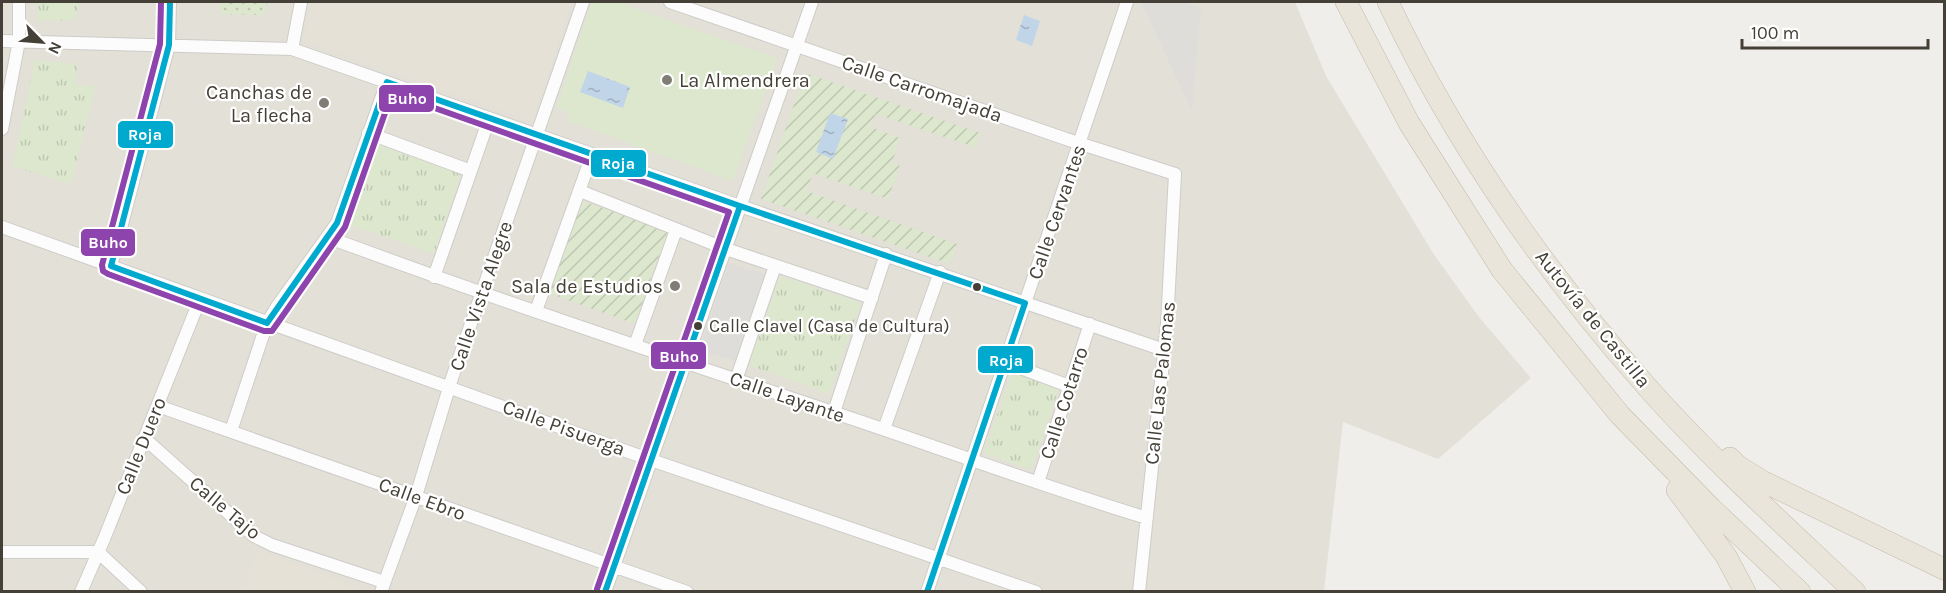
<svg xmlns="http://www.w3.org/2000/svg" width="1946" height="593" viewBox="0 0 1946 593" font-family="Karla,sans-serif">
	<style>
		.residential { fill: #e3e0d8 }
		.education { fill: #e5e1d6 }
		.grass { fill: url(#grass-dots) }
		.park { fill: url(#park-tufts) }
		.garden { fill: url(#garden-furrows) }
		.pitch { fill: #dce7cd }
		.parking { fill: #dfddda }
		.water { fill: url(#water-ripples) }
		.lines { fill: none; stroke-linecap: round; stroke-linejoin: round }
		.street-casing { stroke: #cdccc8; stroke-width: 14 }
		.highway-casing { stroke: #c4bba9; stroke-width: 22 }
		.street { stroke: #fdfcfc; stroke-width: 12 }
		.highway { stroke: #e9e5db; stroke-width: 21 }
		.bus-1-casing { stroke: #fff; stroke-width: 10 }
		.bus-2-casing { stroke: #fff; stroke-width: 10 }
		.bus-1 { stroke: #00a9ce; stroke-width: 6 }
		.bus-2 { stroke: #8e44ad; stroke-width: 6 }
		.poi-dot { fill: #807d76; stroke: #fff; stroke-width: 2 }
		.bus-dot { fill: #444037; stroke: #fff; stroke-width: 2 }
		.labels { text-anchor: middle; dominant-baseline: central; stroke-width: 4.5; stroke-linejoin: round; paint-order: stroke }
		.bus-label { font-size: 18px; fill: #444037; stroke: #fff; text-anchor: start }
		.poi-label { font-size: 20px; fill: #444037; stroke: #fff; text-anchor: end }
		.street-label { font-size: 20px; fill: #444037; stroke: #fff }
		.line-badge { stroke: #fff; stroke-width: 2 }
		.badge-label { font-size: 16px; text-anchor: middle; font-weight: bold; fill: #fff }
	</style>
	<defs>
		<pattern id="grass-dots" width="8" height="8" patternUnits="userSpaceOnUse" patternTransform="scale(1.5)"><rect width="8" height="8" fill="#dce7cd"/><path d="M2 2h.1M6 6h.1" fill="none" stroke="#bec7b1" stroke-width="1.8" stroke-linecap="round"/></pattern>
		<pattern id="park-tufts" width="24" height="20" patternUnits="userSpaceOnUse" patternTransform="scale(1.5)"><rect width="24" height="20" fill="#dce7cd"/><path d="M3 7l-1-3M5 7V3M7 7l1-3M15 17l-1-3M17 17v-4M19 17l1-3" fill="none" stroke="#bec7b1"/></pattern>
		<pattern id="garden-furrows" width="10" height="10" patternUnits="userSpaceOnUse" patternTransform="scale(1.5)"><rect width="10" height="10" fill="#dce7cd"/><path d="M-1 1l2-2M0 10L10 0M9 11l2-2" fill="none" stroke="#bec7b1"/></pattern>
		<pattern id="water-ripples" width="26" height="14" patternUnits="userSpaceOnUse" patternTransform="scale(1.5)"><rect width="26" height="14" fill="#c0d6e8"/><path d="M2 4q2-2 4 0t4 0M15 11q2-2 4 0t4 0" fill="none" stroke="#9eafbd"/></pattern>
	</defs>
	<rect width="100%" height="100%" fill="#f0eeea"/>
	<!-- residential -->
	<path class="residential" d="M2,2H1295L1326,76L1433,253L1479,317L1531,378L1438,459L1343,422L1324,591H2Z"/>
	<!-- education -->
	<path class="education" d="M311,2H572L532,121L304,41Z
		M1031,315L1079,331L1065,375L1016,359Z
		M259,551L367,591H241Z"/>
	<!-- grass -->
	<path class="grass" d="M220,2H267L264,15L220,14Z"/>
	<!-- park -->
	<path class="park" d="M38,2H79L75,20L37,21Z
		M35,60L77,64L76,85L96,86L71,184L12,166Z
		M376,144L461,174L434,254L347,224Z
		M780,276L861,303L829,394L749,365Z
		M1012,372L1059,388L1032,470L984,453Z"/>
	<!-- garden -->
	<path class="garden" d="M805,73L980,133L975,147L876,114L870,127L900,138L892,163L900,166L888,199L813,173L806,191L957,244L950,264L761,199Z
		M582,201L668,230L635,324L548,293Z"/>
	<!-- pitch -->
	<path class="pitch" d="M592,2H616L777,58L733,181L568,121L570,113L556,108Z"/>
	<!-- parking -->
	<path class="parking" d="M1141,2H1182L1201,8L1192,111Z
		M729,263L765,274L737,361L699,350Z"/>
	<!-- water -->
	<path class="water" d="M1024,15L1040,21L1032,46L1016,40Z
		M588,71L630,87L623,108L580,92Z
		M830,113L848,119L833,159L816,152Z"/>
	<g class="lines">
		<!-- street casing -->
		<g class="street-casing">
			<path id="street" d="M670,2L1066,139L1175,174L1167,324L1139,592
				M2,41L292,49L740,206L1164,350
				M292,49L301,2
				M2,129L19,41V2
				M368,133L471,171
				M580,191L726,249L872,298
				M2,227L651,460L1036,592
				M327,237C500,301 675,359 850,418C949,451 1047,488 1147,518
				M111,266L169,45L170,2
				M434,277L489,119
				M536,311L592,155
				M635,345L676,230
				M1004,362L1069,386
				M736,380L775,266
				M158,406L687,592
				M834,412L886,254
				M884,429L940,272
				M231,431L267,323L278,305L337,223L387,82
				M144,438L254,536L272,545L384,582
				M1038,482L1090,324
				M2,552H98L141,592
				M81,592L104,539L200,299
				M381,592L416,496L452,378L583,2
				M605,592L812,2
				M927,592L1127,2"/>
		</g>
		<!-- highway casing -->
		<g class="highway-casing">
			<path id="highway" d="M1346,2L1409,123L1502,270L1620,415L1712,509L1800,592
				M1388,2C1454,142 1545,272 1648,388C1712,460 1784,525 1855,592
				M1730,458L1738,466L1764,482L1944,569
				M1677,490L1726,556L1745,592"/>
		</g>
		<!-- street -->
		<use href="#street" class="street"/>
		<!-- highway -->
		<use href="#highway" class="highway"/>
		<!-- bus-1 casing -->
		<g class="bus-1-casing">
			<path id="bus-1" d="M387,82L740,206L1025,303L927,592
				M111,266L169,45L170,2
				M111,266L267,323
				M267,323L337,223L387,82
				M605,592L740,206"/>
		</g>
		<!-- bus-2 casing -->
		<g class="bus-2-casing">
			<path id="bus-2" d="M161,2L160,44L102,265L103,271L108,274L264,331H272L345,227L392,93L729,212L597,589"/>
		</g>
		<!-- bus-1 -->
		<use href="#bus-1" class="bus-1"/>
		<!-- bus-2 -->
		<use href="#bus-2" class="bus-2"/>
	</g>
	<!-- markers -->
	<g class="poi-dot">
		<circle cx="667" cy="80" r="6"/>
		<circle cx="324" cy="103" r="6"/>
		<circle cx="675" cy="286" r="6"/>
	</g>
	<g class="bus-dot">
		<circle cx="977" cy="287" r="5"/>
		<circle cx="698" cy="326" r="5"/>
	</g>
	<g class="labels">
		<!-- bus labels -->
		<g class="bus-label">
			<text x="709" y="326">Calle Clavel (Casa de Cultura)</text>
		</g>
		<!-- poi labels -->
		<g class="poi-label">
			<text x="679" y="80" text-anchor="start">La Almendrera</text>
			<text x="312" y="92">Canchas de<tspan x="312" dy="23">La flecha</tspan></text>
			<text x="663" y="286">Sala de Estudios</text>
		</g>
		<!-- street labels -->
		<g class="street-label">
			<text transform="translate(922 89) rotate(19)">Calle Carromajada</text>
			<text transform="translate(1057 212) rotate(-71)">Calle Cervantes</text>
			<text transform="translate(481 296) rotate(-71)">Calle Vista Alegre</text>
			<text transform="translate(1593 319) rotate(51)">Autovía de Castilla</text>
			<text transform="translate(1160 383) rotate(-84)">Calle Las Palomas</text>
			<text transform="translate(787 397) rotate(19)">Calle Layante</text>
			<text transform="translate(1064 403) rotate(-72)">Calle Cotarro</text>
			<text transform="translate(564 428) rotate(20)">Calle Pisuerga</text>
			<text transform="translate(141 446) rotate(-68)">Calle Duero</text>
			<text transform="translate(422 499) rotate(20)">Calle Ebro</text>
			<text transform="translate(225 508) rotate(40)">Calle Tajo</text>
		</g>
	</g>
	<g class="line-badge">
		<rect x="378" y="84" width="57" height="29" rx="6" fill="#8e44ad"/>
		<rect x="117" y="120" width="57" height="29" rx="6" fill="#00a9ce"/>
		<rect x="590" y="149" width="57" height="29" rx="6" fill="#00a9ce"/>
		<rect x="80" y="228" width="56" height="29" rx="6" fill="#8e44ad"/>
		<rect x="650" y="341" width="57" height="29" rx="6" fill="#8e44ad"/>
		<rect x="977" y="345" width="57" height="29" rx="6" fill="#00a9ce"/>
	</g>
	<g class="badge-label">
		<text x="407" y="104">Buho</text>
		<text x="145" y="140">Roja</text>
		<text x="618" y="169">Roja</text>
		<text x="108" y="248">Buho</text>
		<text x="679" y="362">Buho</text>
		<text x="1006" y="366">Roja</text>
	</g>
	<!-- border -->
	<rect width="1946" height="593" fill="none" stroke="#444037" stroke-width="6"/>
	<!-- north arrow -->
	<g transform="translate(42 42) rotate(115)" stroke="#ffffff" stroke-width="4.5" paint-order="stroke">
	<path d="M0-4.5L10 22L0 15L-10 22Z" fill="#444037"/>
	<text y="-9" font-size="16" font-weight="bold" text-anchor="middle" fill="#444037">N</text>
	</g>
	<!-- scale -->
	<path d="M1742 39v9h186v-9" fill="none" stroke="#444037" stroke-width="3"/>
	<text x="1751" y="39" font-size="18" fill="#444037" stroke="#ffffff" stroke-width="4.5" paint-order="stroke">100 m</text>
</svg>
